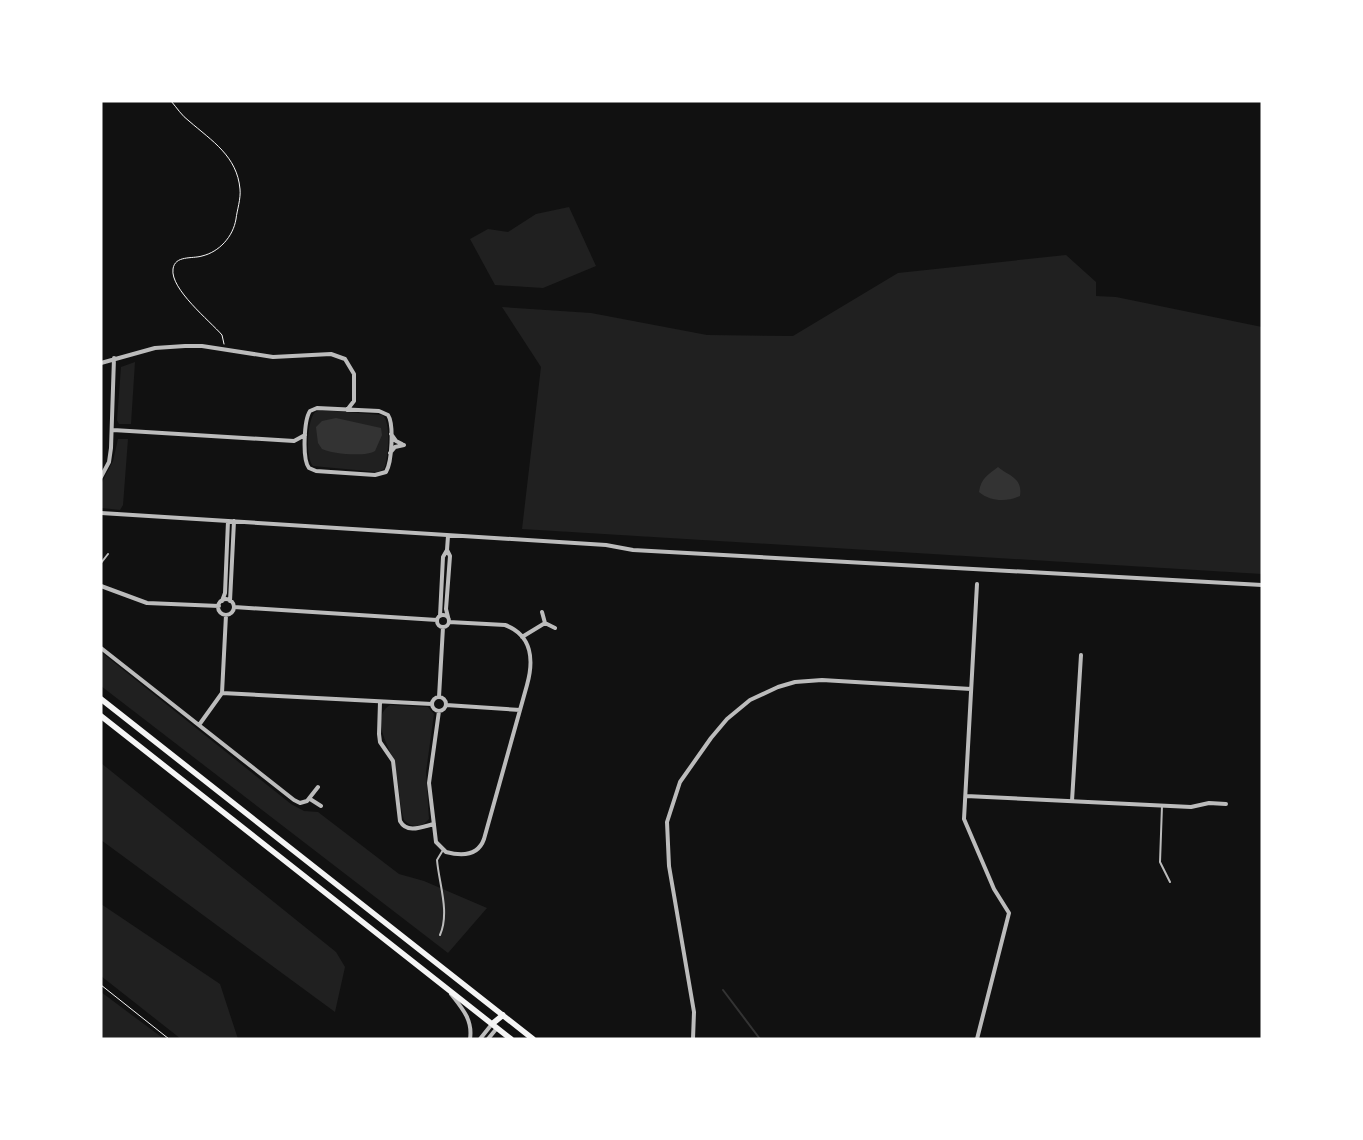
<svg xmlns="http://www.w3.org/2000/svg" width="1363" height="1140" viewBox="0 0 1363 1140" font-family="Overpass,sans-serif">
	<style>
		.green { fill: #202020 }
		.water { fill: #333 }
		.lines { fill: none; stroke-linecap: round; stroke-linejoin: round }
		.stream { stroke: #333; stroke-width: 2 }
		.path { stroke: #f5f5f5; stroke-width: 1 }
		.service { stroke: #bcbcbc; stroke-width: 2 }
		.minor { stroke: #bcbcbc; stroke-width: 4 }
		.primary { stroke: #f5f5f5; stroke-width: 5.5 }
	</style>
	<rect width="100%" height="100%" fill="#111"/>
	<!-- green -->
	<path class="green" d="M569,207L596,266L543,288L495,285L470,239L488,229L508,232L536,214Z
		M1066,255L1096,282V296L1116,297L1262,327V574L522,529L541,367L502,307L591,313L707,335L793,336L898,273Z
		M135,362L131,424H119L117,420L121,367Z
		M321,410L382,415C392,421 388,459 384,469L377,472L313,466C305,457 307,421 315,412Z
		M118,439H128L123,505L120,510L102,508L101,484L113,461Z
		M101,652L291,804L304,811L318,812L399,874L424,881L487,908L448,953L101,686Z
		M390,705L428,707L434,714L426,772L429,819C422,828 411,828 404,820C399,803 399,784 395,766C392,750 368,719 390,705Z
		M101,763L336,952L345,967L335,1012L101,840Z
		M101,904L220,984L238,1039H181L101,976Z
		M101,992L164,1039H101Z"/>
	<!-- water -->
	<path class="water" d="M336,418L381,428L382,435L375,451C367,457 331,454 322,449L318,443L316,427L322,421Z
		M998,467C1008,476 1023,477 1020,496C1007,502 991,502 979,492C981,478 988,475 998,467Z"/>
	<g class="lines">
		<!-- stream -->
		<path class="stream" d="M723,990L760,1039"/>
		<!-- path -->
		<path class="path" d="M171,101C177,108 182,116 189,121C212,141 237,156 240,189C241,199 237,210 236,219C233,237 219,252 202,256C192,259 175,255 173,269C170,289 210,321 222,335L224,344
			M101,985L169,1039"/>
		<!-- service -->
		<path class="service" d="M101,563L108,554
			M1162,806L1160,862L1170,882
			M440,935C450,912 439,884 437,860L443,850"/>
		<!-- minor -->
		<path class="minor" d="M101,363L155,348L185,346H202L273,357L331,354L345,359L354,374V401L347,410
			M317,408L379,411L388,415C394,424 392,462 386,472L375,475L316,471L309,468C302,459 304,420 310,411Z
			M113,430L294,441L305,435
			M391,434L396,441L402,444
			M390,453L395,447L404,445
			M101,477L109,462L111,448L114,358
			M101,513L606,545L633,550C842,563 1052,572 1262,585
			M447,550L450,556L446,609L448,617
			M977,584L964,819L994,889L1009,913L977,1039
			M101,586L147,603L219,606
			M218 607a8 8 0 1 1 16 0a8 8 0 1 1-16 0Z
			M222,601L225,593L228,521
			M230,601L234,521
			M234,607L437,620
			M542,612L545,623L555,628
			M437 621a6 6 0 1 1 12 0a6 6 0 1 1-12 0Z
			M440,616L443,557L447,550L448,536
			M522,637L545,623
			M101,648L294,800L300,803L307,801L318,787
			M222,693L432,704
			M439,697L443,627
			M432 704a7 7 0 1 1 14 0a7 7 0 1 1-14 0Z
			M380,702L379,734L380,742L393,761L400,821C407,834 422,827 434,824
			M446,705L520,710
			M439,711L429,783L436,842L446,852C461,856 478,856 484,839L527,685C534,660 532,635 505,625L449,622
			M199,725L222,693L226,615
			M966,796L1191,807L1209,803L1226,804
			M310,799L321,806
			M1072,801L1081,655
			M451,994C462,1008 473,1020 470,1039
			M480,1039L492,1024
			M488,1039L497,1028
			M693,1039L694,1012L669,866L667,822L680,782L711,738L727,719L750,700L778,687L795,682L822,680L971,689"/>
		<!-- primary -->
		<path class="primary" d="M101,699L533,1039
			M101,716L511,1039
			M492,1024L503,1015"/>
	</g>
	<!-- border -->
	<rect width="1363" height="1140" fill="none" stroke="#ffffff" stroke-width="205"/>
</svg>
